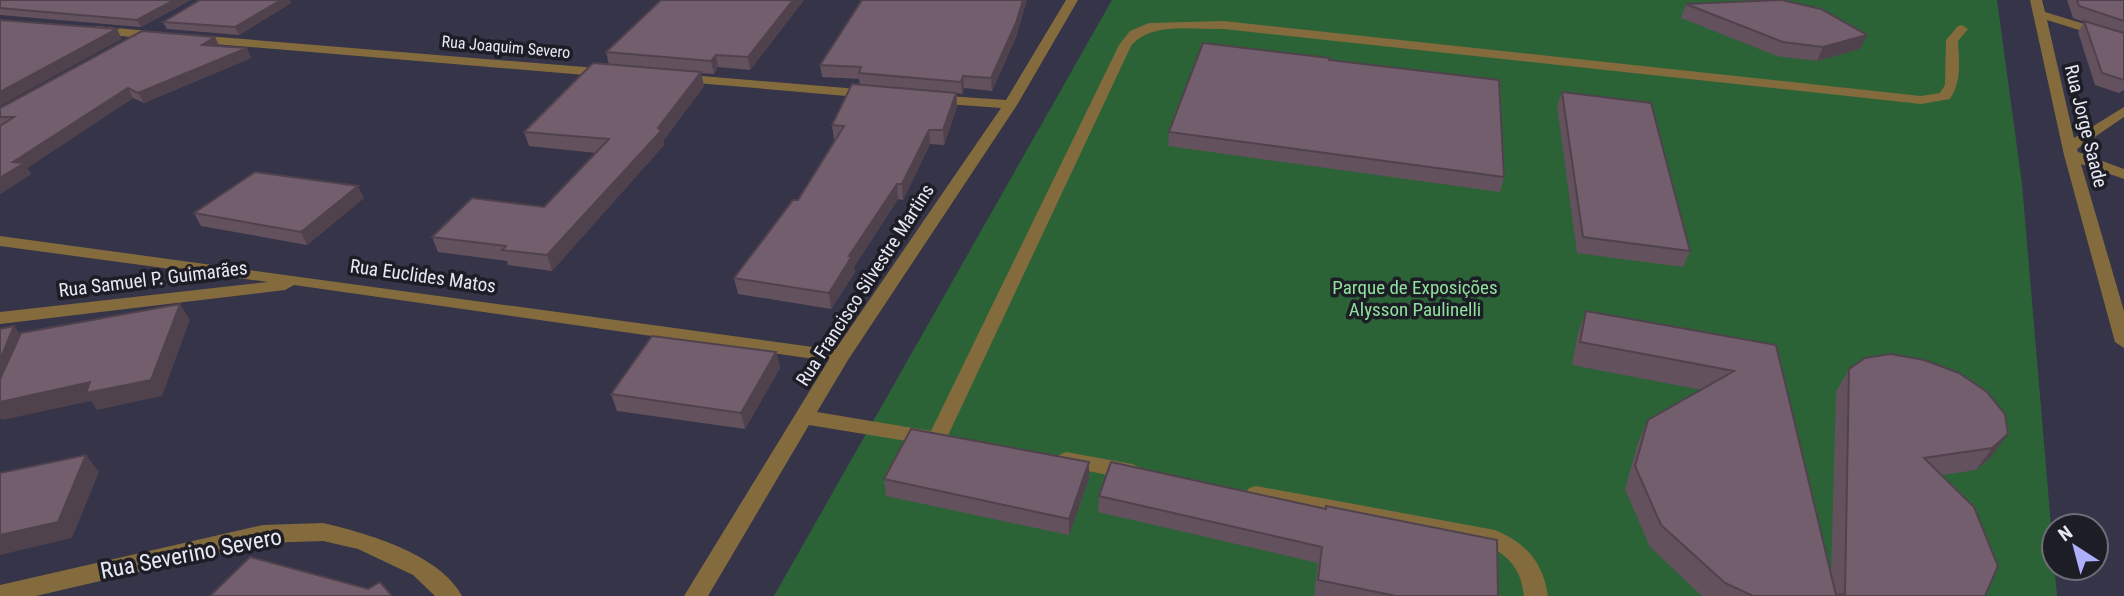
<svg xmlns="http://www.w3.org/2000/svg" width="2124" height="596" viewBox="0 0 2124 596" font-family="'Roboto Condensed',sans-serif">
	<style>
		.green { fill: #2b6337 }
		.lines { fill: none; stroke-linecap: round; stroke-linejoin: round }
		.minor { fill: #836b3d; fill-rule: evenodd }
		.wall { fill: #63515e }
		.shaded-wall { fill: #50424c }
		.building { fill: #735e6d; stroke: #50424c; stroke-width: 2 }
		.labels { text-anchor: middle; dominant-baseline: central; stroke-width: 7; stroke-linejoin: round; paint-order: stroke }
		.far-street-label { font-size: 16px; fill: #e8e8f5; stroke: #1d1d26 }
		.street-label { font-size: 19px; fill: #e8e8f5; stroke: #1d1d26 }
		.park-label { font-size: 19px; fill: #8fe29d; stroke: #1d1d26 }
		.near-street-label { font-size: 23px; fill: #e8e8f5; stroke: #1d1d26 }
	</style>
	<rect width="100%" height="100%" fill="#353448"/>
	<!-- green -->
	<path class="green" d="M1112,0H1997L2022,184L2057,596H774Z"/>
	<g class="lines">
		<!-- minor -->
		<path class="minor" d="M1066,0H1078L1017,105L848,360L817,412L931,431L1119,45L1130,31L1149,23L1224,21L1921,96L1940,93L1945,85L1946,40L1958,26L1962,25L1968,29L1958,41C1959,62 1962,81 1950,99L1921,104L1224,29C1195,30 1151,21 1131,46L944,444L937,446L809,425L708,596H684L828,361L294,285L285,290L0,324V312L268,282L0,246V236L835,350L1001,108L933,103L926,99L933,95L1006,100Z
			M2030,0H2042L2045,12L2124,36V44L2047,20L2074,138L2124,107V117L2077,149L2078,152L2124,169V179L2081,164L2124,311V348L2115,342L2064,155Z
			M96,26L159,32L165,36L159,40L92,33L90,30Z
			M194,35L609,69L616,73L609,77L190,42V36Z
			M678,74L870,90L877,94L870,98L673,81L671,78Z
			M1066,452L1132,464L1139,467L1142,472L1139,477L1132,480L1059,465L1056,460L1059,455Z
			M1256,486L1495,530C1526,543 1543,562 1548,596H1524C1521,569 1509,555 1484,544L1249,500L1245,494L1249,488Z
			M323,523C366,533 440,554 462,596H435L413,575L358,549L323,541L263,543L36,596H0V585L263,525Z"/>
	</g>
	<!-- wall -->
	<path class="wall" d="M0,0H191L141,27L0,15Z
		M804,0L750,70L718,67L714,74L701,73L704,86L663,141L664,145L552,271L508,265L507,261L438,252L432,237L544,207L596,153L529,146L524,132L609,65L606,52Z
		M2067,0H2124V90L2119,93L2095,85L2078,32L2084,22L2073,18Z
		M291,3L239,35L167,29L163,22Z
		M1686,4L1860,49L1817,61L1777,56L1681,18Z
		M1017,35L992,91L964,88L962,94L957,93V107L944,145L930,144L903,200L898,199L854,267L855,272L831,309L738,294L734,278L798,200L835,140H834L832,125L860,85L859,79L822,77L820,65Z
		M220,46L247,48L251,58L144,103L133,98L27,168L31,174L0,194V108Z
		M1329,60L1504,177L1500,192L1168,146L1169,132Z
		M1562,92L1690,251L1683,267L1577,253L1557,106Z
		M364,198L307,245L201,226L194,213Z
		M1586,311L1776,345L1831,574L1836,392L1849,369L2005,414L1991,457L1976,470L1942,475L1985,596H1702L1650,547L1625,489L1638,443L1648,420L1702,390L1572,365L1578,333Z
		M776,352L780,368L745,429L617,411L611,394Z
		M1089,462V479L1069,535L886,496L884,479Z
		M1111,462L1498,596H1314L1318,563L1098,512L1099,496Z"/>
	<!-- shaded-wall -->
	<path class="shaded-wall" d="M174,0H191L141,27L137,20Z
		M281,0H290L291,3L239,35L235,27Z
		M793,0H804L750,70L748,57Z
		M1023,0H1027L1017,35L992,91L991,78Z
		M117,29L122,39L0,106V92Z
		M1867,35L1860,49L1817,61L1823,47Z
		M215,37L220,47L202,45Z
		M247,48L251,58L144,103L138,93Z
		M716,55L718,67L714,74L711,61Z
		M701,72L704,86L663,141L664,145L552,271L547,255L658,128Z
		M963,76L964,88L962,94L961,82Z
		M128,88L133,98L27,168L31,174L0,194V178L13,162Z
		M956,93L957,107L944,145L943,130Z
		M929,130L930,144L903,200L902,184Z
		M897,184L898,199L854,267L855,272L831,309L829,293L849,256Z
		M358,186L364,198L307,245L301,232Z
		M180,304L190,320L162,396L97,410L91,401L2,420L0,418V402L90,382Z
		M14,326L21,335L0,381V360Z
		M776,352L780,368L745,429L741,413Z
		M2008,434L1991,457L1976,470L1992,448Z
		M86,455L99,472L72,538L0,555V535Z
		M1089,462V479L1069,535V519Z"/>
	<!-- building -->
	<path class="building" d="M0,0H174L137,20L0,8Z
		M200,0H281L235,27L163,22Z
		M661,0H793L748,57L716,55L711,61L606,52Z
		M862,0H1023L1016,23L991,78L963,76L961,82L859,73L861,67L820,65Z
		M1782,0L1821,9L1867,35L1823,47L1783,42L1686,4Z
		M2077,0H2124V21L2079,6Z
		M0,20L117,29L0,92Z
		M2084,21L2124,33V80L2102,73Z
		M142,31L215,37L202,45L247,48L138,93L128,88L13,162L24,163L0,178V126L14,117H0V108Z
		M1203,43L1330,58L1329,60L1499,80L1504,177L1169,132Z
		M593,63L701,72L658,128L661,131L547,255L502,250L506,246L432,237L472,198L544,207L609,139L524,132Z
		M852,84L956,93L943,130H929L902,184H897L849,256H852L829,293L734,278L793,200H798L844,126L832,125Z
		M1562,92L1651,103L1690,251L1583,237Z
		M255,172L358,186L301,232L194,213Z
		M180,304L151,380L86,393L90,382L0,402V379L21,333Z
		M1586,311L1776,345L1836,595L1845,594L1849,369L1865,358L1891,354L1924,360L1959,373L1987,392L2005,414L2008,434L1992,448L1924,458L1974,507L1998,566L1985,596H1753L1725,583L1661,525L1635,466L1648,420L1734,371L1580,342Z
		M14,326L0,360V329Z
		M652,336L776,352L741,413L611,394Z
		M911,429L1089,462L1069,519L884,479Z
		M86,455L58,522L0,535V473Z
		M1111,462L1326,509V506L1497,540L1498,596H1396L1318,580L1322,547L1099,496Z
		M250,557L368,589L380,582L392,596H210Z"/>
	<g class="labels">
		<!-- far-street labels -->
		<g class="far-street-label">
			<text transform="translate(506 47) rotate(5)">Rua Joaquim Severo</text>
		</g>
		<!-- street labels -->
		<g class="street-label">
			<text transform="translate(2086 126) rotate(76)">Rua Jorge Saade</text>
			<text transform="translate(423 276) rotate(8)">Rua Euclides Matos</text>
			<text transform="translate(153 279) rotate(-7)">Rua Samuel P. Guimarães</text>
			<text transform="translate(865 285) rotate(-57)">Rua Francisco Silvestre Martins</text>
		</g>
		<!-- park labels -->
		<g class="park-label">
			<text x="1415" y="287">Parque de Exposições<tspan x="1415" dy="22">Alysson Paulinelli</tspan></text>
		</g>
		<!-- near-street labels -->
		<g class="near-street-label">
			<text transform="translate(191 554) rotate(-11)">Rua Severino Severo</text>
		</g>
	</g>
	<!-- north arrow -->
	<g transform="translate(2075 547) rotate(324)"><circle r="33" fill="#1d1d26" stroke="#6e6e79" stroke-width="2"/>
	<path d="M0-5L12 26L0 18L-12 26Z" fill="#adaffb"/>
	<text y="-10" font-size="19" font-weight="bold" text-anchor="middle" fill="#e8e8f5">N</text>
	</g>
</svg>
